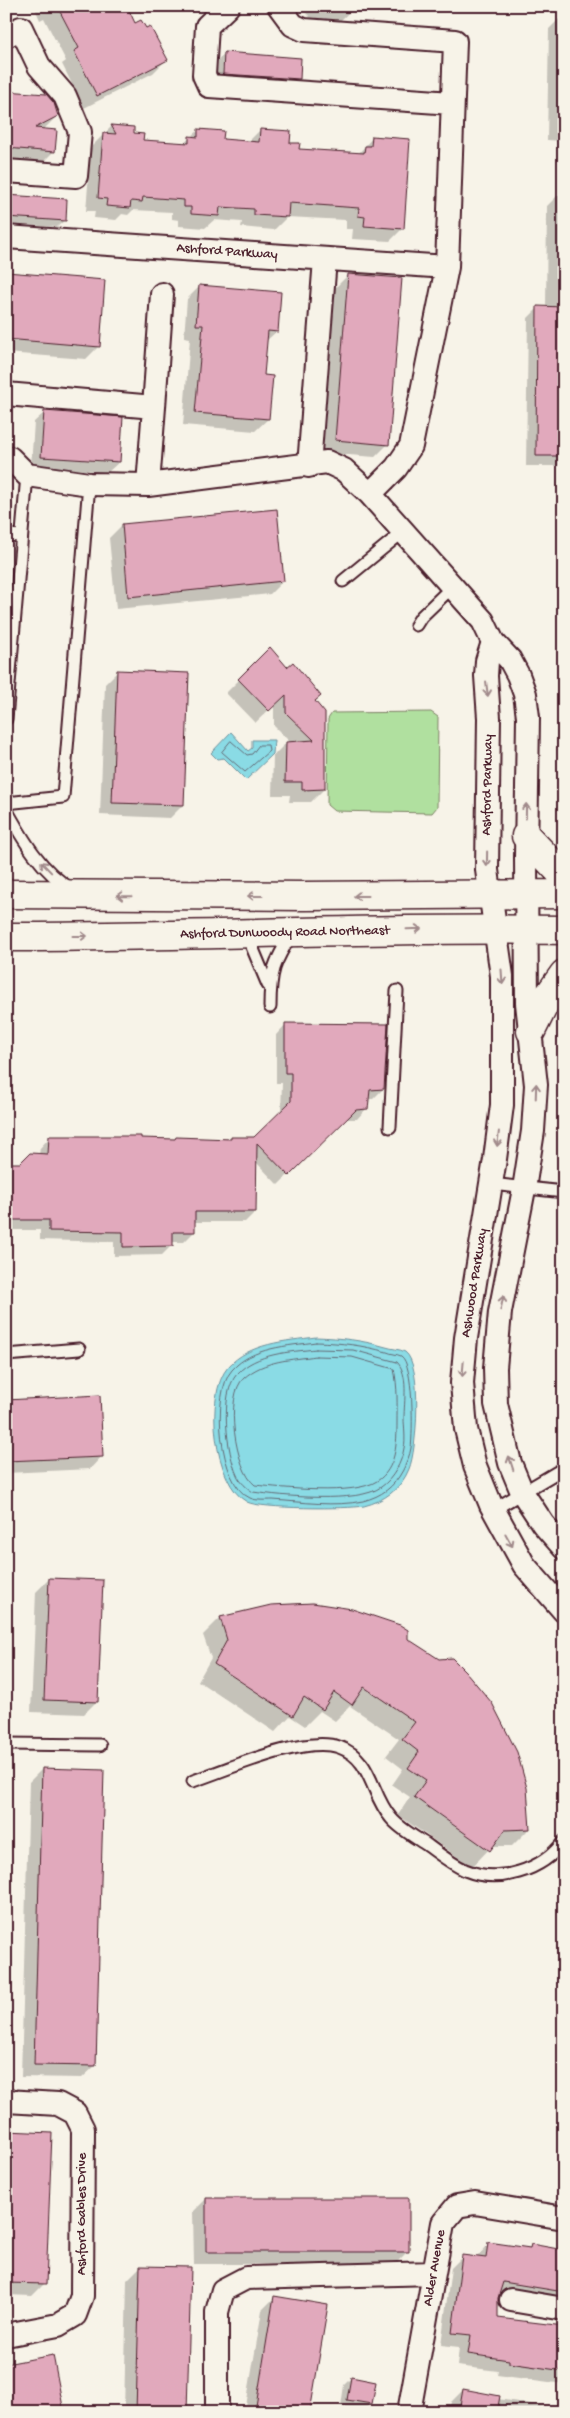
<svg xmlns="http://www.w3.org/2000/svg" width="570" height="2418" viewBox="0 0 570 2418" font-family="'Gochi Hand',sans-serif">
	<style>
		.green { fill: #b0e09f; stroke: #7d8065 }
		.water { fill: #8adbe5; stroke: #70909b }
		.shadow { fill: #0003 }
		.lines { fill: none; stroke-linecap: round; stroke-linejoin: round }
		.shore { stroke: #646a75; stroke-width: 1 }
		.building { fill: #e1a9bc; stroke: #4a1f2b }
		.lane-casing { stroke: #4a1f2b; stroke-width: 15 }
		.street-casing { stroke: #4a1f2b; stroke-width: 26 }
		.secondary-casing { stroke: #4a1f2b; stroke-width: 31 }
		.lane { stroke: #f7f3e8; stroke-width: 11 }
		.street { stroke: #f7f3e8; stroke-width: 22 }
		.secondary { stroke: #f7f3e8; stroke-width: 28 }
		.oneway { stroke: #a0898a }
		.labels { text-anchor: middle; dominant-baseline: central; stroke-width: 4; stroke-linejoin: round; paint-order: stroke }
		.street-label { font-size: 14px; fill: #4a1f2b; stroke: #f7f3e8 }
	</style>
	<rect width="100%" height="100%" fill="#f7f3e8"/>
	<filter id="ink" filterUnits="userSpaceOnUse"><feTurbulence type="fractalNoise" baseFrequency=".02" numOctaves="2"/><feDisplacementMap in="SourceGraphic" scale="10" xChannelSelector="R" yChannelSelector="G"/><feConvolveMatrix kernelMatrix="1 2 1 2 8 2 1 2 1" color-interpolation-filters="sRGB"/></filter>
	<g filter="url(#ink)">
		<!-- green -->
		<path class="green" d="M431,712L438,717L437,807L432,813L334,811L327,805L328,719L332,713Z"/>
		<!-- water -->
		<path class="water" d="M231,732L248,751L252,748V740H274L273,754L246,780L224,758L217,759L211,753Z
			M316,1337C342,1338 361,1340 386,1347C392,1349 400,1349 405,1352C423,1365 417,1450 409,1469C401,1489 384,1501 364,1506C348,1509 260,1509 247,1502C214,1484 204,1395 228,1367C249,1343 286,1341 316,1337Z"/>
		<!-- shadow -->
		<path class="shadow" d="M34,6H125L135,25L166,60L153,73L84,108L62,64L66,61L44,18L40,20Z
			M356,6L328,32H323L301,7Z
			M559,19H564V141L547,140L549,29Z
			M225,54L298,79L292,85L216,80L218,60Z
			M6,92L57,116L43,130L54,151L41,164L6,161Z
			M112,126L133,134L142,141L183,144L199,130L222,140L248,142L260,130L298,150L359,153L373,137L403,228L390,241L352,239L353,229H346V220L287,217L274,230L241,227L242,222L214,220L205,228L179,226V220L172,219V212L133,210L128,215L122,214L116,220L94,218L95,211H86L91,147Z
			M6,196L64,221L57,227L6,224Z
			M557,196H564V466H526L528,318L538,308H546L547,206Z
			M6,273L99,346L86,359L6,353Z
			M348,275L388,444L375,457L323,453L335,288Z
			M200,286L277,331L265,342L262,376L268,419L255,431L183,425L190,338L184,337L187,299Z
			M45,412L119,462L108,472L31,466L34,422Z
			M276,510L283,581L270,594L116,609L109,538L122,525Z
			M270,649L314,701L324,789L311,802H289L290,795H272L273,756L286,743H291L274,726V705L255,723L226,693Z
			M118,671L183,805L170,818L100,815L105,684Z
			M286,1024L383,1089L373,1099H368L367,1108L357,1119H345L278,1185L255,1161V1212L245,1222H194V1232L184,1242H172V1245L162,1255L114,1256V1242L40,1240V1230H6V1164H21L39,1155L40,1148L50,1137L230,1140L232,1138L254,1139L281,1112L282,1083H276V1035Z
			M6,1401L102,1456L90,1469L6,1473Z
			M49,1579L97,1701L84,1714L31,1712L36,1592Z
			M258,1608L407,1640L529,1829L512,1846H492L472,1867L398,1815L410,1797L392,1785L403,1769L386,1756L399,1739L350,1706L335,1721L320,1711L305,1726L290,1716L275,1732L198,1681L211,1658L203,1635L220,1618Z
			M42,1769L95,2066L82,2078L21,2077L29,1782Z
			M6,2132L45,2283L32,2296L6,2295Z
			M206,2199L408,2251L395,2264H194L193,2212Z
			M489,2244L528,2249L531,2246L564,2251V2306L498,2295L497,2319L564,2328V2384L497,2375L498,2371L457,2366L459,2347L441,2345L451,2268L463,2256L476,2258Z
			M140,2267L186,2412H124L127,2280Z
			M275,2297L309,2412H245L262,2310Z
			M351,2378L370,2404L364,2410L341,2406L344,2385Z
			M463,2390L498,2399L564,2409V2412H431L438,2405L450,2407L451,2402Z"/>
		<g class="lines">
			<!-- shore -->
			<path class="shore" d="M231,741L247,755L252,754L259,745H268L269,751L245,772L222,752Z
				M316,1342C344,1343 360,1345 387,1352C391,1354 397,1354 401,1356C414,1364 413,1433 411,1448C410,1455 406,1464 403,1470C394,1487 382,1496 363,1501C335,1507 302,1502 273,1500C266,1500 256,1501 250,1498C219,1485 211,1393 232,1370C252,1347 288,1346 316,1342Z
				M316,1349L353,1350L397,1362C409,1374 404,1402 404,1418C404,1427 406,1439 404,1448C402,1462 393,1479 381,1487C358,1504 281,1496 253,1492C247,1488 240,1482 237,1475C227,1453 219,1394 237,1374C256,1353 290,1352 316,1349Z
				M316,1356L352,1357L394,1369C398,1387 397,1405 397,1423C397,1443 396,1469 377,1481C354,1496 283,1488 255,1485C235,1470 224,1395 244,1378C264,1360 291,1360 316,1356Z"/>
		</g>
		<!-- building -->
		<path class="building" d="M57,6H127L135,23L141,20L146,28L150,26L168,60L97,96L74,51L79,48Z
			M224,52L301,58L300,79L223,74Z
			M6,91L46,94L54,103L58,116L35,128L57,130L55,152L6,148Z
			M111,125L134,127V133L144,134L143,140L189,143V136L198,137V129L224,131L223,139L259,142L260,129L291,131L290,143H300L299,149L364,153L365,146H371L372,136L410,139L404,229L364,226L365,217L358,216L359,208L289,203L288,217L254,215V209L220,207L219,216L191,214V207H184V200L143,197L142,202L131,201L130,208L106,206L107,199L98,198L103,133L116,134Z
			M6,195L67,199L66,221L6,217Z
			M6,272L105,280L100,347L6,339Z
			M348,274L402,278L389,445L335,440Z
			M199,285L281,292L278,332L268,331L264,375L273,376L269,419L195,413L203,325H196Z
			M537,306L564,307V456H536Z
			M44,411L123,417L120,462L41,457Z
			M277,509L284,581L128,597L122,524Z
			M270,647L287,667L293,662L321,696L315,701L325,713V789L302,790V782H285L286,742L314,740L286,713V695L269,711L238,679Z
			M117,670L189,673L184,805L112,803Z
			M285,1023L388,1024L384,1089L370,1090L368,1109L356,1110L289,1176L257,1143L256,1212H195V1232H173V1246L123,1247V1232L49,1231V1220H6V1163H20L30,1153L48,1154L49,1136H141V1138L175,1139L176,1137L231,1139V1137H254L291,1101V1073H285Z
			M100,1395L103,1457L6,1461V1400Z
			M49,1578L103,1580L98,1702L44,1700Z
			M313,1603L352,1609L400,1625L408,1630V1639L439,1659L452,1658L466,1672L492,1703L517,1752L527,1788L530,1829L505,1830L490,1851L414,1797L426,1780L408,1768L419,1752L402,1739L415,1722L364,1687L352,1705L334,1692L323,1710L304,1697L293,1716L214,1664L227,1640L220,1617L271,1605Z
			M42,1768L104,1770L96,2066L34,2065Z
			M6,2131L52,2133L46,2284L6,2283Z
			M206,2198H409V2252H206Z
			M488,2242L530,2248L531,2244L564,2250V2292L503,2282L498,2298V2318L564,2326V2371L509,2363V2360L468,2354L471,2335L452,2333L462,2255L486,2258Z
			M140,2266L191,2267L187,2412H136Z
			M274,2296L328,2305L310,2412H255Z
			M53,2355L64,2412H6V2364Z
			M351,2377L376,2382L372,2404L347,2400Z
			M463,2389L500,2396L497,2412H459Z"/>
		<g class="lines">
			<!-- lane casing -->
			<g class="lane-casing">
				<path id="lane" d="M6,535L21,536
					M343,581L404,531
					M416,625L421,617L452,587
					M6,719L27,475
					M6,803L63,797L89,484
					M6,809C22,838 42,873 72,889
					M244,935L250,942L268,985
					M270,1007C270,972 274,962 292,934
					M390,1127L397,991
					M491,1184L564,1192
					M6,1355L79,1349
					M493,1510L559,1471H564
					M6,1744L100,1745
					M193,1781C229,1769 304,1735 339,1747C373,1759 370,1794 391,1818C400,1829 415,1837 427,1845C439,1854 452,1864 465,1870C499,1884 542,1871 564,1841"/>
			</g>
			<!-- street casing -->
			<g class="street-casing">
				<path id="street" d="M228,6L207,26L204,75L209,86L452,103
					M279,6L293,25L304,30L455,41L447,267L411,446L396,468L370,494
					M6,36L21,28L39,66L65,96L80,132L76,176L6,171
					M6,237L447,267
					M6,394L154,407L162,294
					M6,457L10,458L27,475L89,484L148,485L327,462L344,470L370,494L483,621L493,642L510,660L518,675L525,694L528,717L526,858L527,1003L536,1085L533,1131L524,1189L500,1312L495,1368L496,1404L510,1463L522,1492L543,1524L564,1548
					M309,466L325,259
					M148,485L154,407
					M493,642L487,661L486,676L489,718L487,870L502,976V1105L495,1159L466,1338L462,1383L466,1429L475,1466L491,1505L524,1565L564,1611
					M6,2101L58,2104L75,2113L83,2129L82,2296L75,2315L58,2325L6,2335
					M511,2300L564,2309
					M217,2412V2312L223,2290L246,2278L434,2273
					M409,2412L443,2223L457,2206L475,2203L564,2218"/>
			</g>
			<!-- secondary casing -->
			<g class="secondary-casing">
				<path id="secondary" d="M526,836L564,876
					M6,894L304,896L564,894
					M6,937C192,937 378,927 564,930
					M531,1031L549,995L564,974"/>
			</g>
			<!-- lane -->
			<use href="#lane" class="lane"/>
			<!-- street -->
			<use href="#street" class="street"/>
			<!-- secondary -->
			<use href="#secondary" class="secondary"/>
		</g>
		<!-- one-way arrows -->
		<defs><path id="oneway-shaft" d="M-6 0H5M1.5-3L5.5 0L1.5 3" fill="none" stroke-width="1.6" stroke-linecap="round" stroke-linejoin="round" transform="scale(1.25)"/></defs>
		<g class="oneway">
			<use href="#oneway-shaft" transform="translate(487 689) rotate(83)"/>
			<use href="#oneway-shaft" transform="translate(526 811) rotate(-89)"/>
			<use href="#oneway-shaft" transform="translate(487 859) rotate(91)"/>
			<use href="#oneway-shaft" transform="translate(46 867) rotate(-134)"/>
			<use href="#oneway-shaft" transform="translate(124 896) rotate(-179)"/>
			<use href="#oneway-shaft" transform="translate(255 896) rotate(-180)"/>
			<use href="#oneway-shaft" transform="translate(361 896) rotate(180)"/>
			<use href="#oneway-shaft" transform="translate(414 929) rotate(-2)"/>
			<use href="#oneway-shaft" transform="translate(80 936)"/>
			<use href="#oneway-shaft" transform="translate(502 977) rotate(86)"/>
			<use href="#oneway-shaft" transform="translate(536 1091) rotate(-88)"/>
			<use href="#oneway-shaft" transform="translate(498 1139) rotate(97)"/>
			<use href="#oneway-shaft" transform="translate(502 1303) rotate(-78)"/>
			<use href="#oneway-shaft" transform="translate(463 1369) rotate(95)"/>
			<use href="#oneway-shaft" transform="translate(511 1463) rotate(-108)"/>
			<use href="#oneway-shaft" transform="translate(509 1540) rotate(61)"/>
		</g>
	</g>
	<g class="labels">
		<!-- street labels -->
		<g class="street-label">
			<text transform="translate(227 252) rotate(4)">Ashford Parkway</text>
			<text transform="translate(488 785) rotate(-89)">Ashford Parkway</text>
			<text transform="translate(285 933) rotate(-1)">Ashford Dunwoody Road Northeast</text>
			<text transform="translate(475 1283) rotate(-81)">Ashwood Parkway</text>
			<text transform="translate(82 2214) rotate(-90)">Ashford Gables Drive</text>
			<text transform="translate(435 2268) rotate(-80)">Alder Avenue</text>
		</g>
	</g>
	<!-- margin -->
	<rect width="570" height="2418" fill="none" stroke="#f7f3e8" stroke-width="25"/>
	<rect x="12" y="12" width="545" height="2393" fill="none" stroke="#4a1f2b" stroke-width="2" filter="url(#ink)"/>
</svg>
